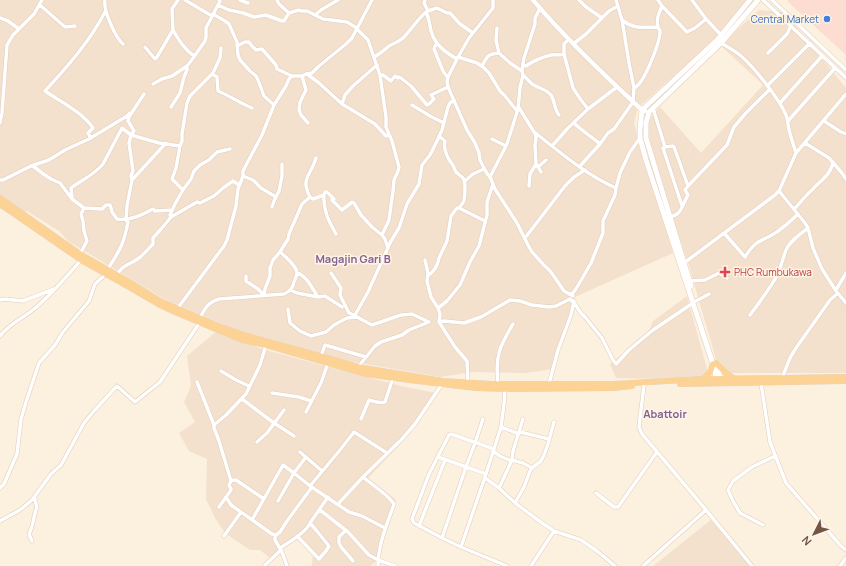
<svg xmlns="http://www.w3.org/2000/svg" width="846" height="566" viewBox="0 0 846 566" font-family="Manrope,sans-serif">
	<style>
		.residential { fill: #f4e1cd }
		.commercial { fill: #fdddd1 }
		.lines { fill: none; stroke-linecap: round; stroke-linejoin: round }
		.minor-casing { stroke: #e0cbba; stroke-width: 4.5 }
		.tertiary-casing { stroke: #e0cbba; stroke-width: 5.5 }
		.secondary-casing { stroke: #e7ceba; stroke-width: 6 }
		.primary-casing { stroke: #ddd6d3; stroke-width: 6 }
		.minor { stroke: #fff; stroke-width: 3.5 }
		.tertiary { stroke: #fff; stroke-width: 4.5 }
		.secondary { stroke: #fff; stroke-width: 5 }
		.primary { stroke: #fdd395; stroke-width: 5.5 }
		.shop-dot { fill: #3f7fe0; stroke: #fff4e4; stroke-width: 1.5 }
		.health-dot { fill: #e0444e; stroke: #fff4e4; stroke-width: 1.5 }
		.labels { text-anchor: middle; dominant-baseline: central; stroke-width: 3; stroke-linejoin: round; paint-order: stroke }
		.shop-label { font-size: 10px; fill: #366cbe; stroke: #fff4e4; text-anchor: end }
		.health-label { font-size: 10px; fill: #be3a42; stroke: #fff4e4; text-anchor: start }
		.neighbourhood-label { font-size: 11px; font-weight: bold; fill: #836196; stroke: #fff4e4 }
	</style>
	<rect width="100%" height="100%" fill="#fcf0de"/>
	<!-- residential -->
	<path class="residential" d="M0,0H531L638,107L634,123L673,253L575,297L554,369L525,373L472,372L440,377L279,349L164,299L68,241L59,231L27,211L22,213L0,209Z
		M534,0H748L716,38L686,65L640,106L613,83Z
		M759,10L784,12L846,88V373H720L689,266L655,167L650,146L646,124L647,121L660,107L701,153L763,85L720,45Z
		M687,296L710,380L616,378L610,364L640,340L650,329L653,321Z
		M217,331L262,349L401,386L436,393L423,414L407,437L368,478L396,500L391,515L388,528L381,539L376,561L371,566H312L313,554L296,538L271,559L260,550H250L225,533L215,518L206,499L207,459L189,451L179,433L195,422L184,402L191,386L187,356Z
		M712,519L751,566H653Z"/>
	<!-- commercial -->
	<path class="commercial" d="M788,0H846V55L787,1Z"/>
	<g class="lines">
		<!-- minor casing -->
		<g class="minor-casing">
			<path id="minor" d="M105,0C103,10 115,37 123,44
				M185,0L212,16
				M240,0L248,3
				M277,0L279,4L289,13
				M425,0L424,3L428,11L426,12C429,18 430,25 431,31C435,45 445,52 457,59
				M493,0V8L469,38L457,59L448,77L447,81L448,87L467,130L475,143L479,153L480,160L485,170L488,175L490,177L495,189L517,223L528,245L532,252L543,264L551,272L564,291L573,296
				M579,0L586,7L602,18
				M658,0L662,6L687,32L695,28L706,19
				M692,0L706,19L721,35
				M763,0L846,78
				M772,0L846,70
				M40,5L65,27L75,26
				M218,5L229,10L243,13L254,17L266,15L282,21H284L289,13L299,10L301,11H307L323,19L347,22L355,27L368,40L380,75L386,117V127L392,141L399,167L398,171L394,180L393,191L389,220L382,235
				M428,11L437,8L447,13H450L460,24L473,33
				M213,14L225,21L229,24L237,42L238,55L240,60L250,71L256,76L258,80L264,96L274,105
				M315,15L321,10L338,0
				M0,18L8,21L19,29
				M622,20C635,30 643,27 658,27
				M497,28L496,40L499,53
				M173,30C179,40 184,49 194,56
				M569,39L564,44V54L573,88L581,100L588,109
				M721,43C728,47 735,51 741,56C754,67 780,100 786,115C788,120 788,125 789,130C791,138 794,146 796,153
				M437,44L435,46L434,49L443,71L448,78
				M573,44L586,34L609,11L618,6
				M237,46L245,42H249L251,45L256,50L262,49L276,65L277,69L292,76
				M145,47L155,59L157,57L173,30L172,9L178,0
				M768,53L787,34C789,32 789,28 791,25
				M374,57C380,54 384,50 389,46C394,43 399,42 403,38C411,30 417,20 426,12
				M458,57L477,63L483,67L489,73L500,91L505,96L517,111
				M523,65L526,66C533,61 543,57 551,55C556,54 559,56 564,54
				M482,66C487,56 488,54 499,53L510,63L522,71
				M212,74L217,77L218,91C230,96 240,103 252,108
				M307,74L319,83L342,104L375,124L386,136L389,135
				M380,75H383L391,81L395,76L398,78L399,77L401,78L411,86L427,105L429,104L434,99L431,95L448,87
				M523,75C526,78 529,81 532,84C538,88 548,90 551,95C555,101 554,109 559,115
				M302,76L306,90L300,102L299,110L301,115L308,123
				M153,84L162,79L172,76L187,66L191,61L205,41L206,37V28L220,1L219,0
				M767,86L810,43
				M634,88C635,88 638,85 639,84C646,76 660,43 660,32C660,27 659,32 658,27C656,19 659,13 662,6
				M780,103L822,56
				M342,104L345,95L353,86L377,65
				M412,105L430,116L444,123
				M518,106L534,132L538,135C562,154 588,176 616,188
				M171,107L180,93L184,77L187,70V66
				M653,108L665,147L663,148L682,206
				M788,121L835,68
				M824,121L841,132L846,134
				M0,123L2,113L7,45L13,35L34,14L42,0
				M574,123C582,131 591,136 600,144
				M439,136L445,141C443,149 447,157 452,164C454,166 454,169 456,172C458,174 461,176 463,178C466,182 465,195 464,200C464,202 461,205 459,208
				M91,138L88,133L93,128C82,112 61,102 45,91C68,66 90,41 105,12
				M492,139L506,146
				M805,143L829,158L842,173L846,179
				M552,146L568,128L588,109L617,87
				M665,147L673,146L674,147L688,186
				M537,165L541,172
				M33,166L42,173L51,179L60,183L72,199L84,208L102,209L106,205H110L111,208L112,212L117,219C130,221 142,215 153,209L155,211L172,210
				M580,166L600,144L608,133L614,129L633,102L634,88L629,63L622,20L616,0
				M538,167L546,160
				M243,176L253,180L261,188L276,197
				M490,177L507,144L518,109L520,88L523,75L522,71L524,58L535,24V18L540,8
				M0,180H3L31,166L49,160L65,150L89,139L127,116L130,113
				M132,180L166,143
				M465,181L473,174L484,169
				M529,186L530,174L536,164L535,145L536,138L535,133
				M183,190L172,179L176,168L180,146L182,141V134L187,103L190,96L213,73L220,58L221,48
				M779,191L805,223L808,228L813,248L822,269L836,291L846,303
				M324,195L325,192H327L334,199L332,200L342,210L351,203L352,202L354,203L361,215L372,227L382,235L385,239L388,248
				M310,197L313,199L324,195C323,211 329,221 336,234
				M72,198L71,188C82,180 94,175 103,164L122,128L131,135L159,143L180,146
				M272,207L274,201L279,191L282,176V164
				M794,209C800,203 805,196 812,190C820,181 831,175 833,162
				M171,217L197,202L200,203L214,196L223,188L233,181L239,185
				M670,217C673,216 677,215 679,212C681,211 686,198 688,195L685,190L688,186L727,145L734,127L745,114L770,89
				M724,233L745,257C755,240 761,242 777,232C784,227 792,220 798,214
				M525,238L565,186L574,177L585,170
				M80,254L87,241L84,231L83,221L81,214L84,208
				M425,260L428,273L427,281L431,297L438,308L440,314L439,322L455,347L467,361L468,382
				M684,263L775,195L779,191L796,153L846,94
				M107,270C119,252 124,244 128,222L126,220L127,206L132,180L131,176L133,171L129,143L131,135L134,131L128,121L129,117L144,94
				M297,273C307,276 312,288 318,297
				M331,273L341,288L340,295L349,313L356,316
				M117,275C123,264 130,265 139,258C144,254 148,249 153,244V238L162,228L171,217L170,215L175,204L183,190L191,179L194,171L200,165L209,160L217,152L230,149
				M246,276V281L258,289L264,295
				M428,276C433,272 438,265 439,258L447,241L451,216L457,208H459L485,221
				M690,281L705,280L719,273L727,278
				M290,290L297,293L318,297L325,296L342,307
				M836,290L846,273
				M569,294L573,293L576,289L591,263L603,233V221L615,195L616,188L620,173L630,152L640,138
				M264,295L265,289L270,276V268L273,260L280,252L288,239L289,234L302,204L310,197C300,178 311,176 316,158
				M0,300L4,299L23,301L54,289
				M696,301L709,294
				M438,308L447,301L460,285L470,262L479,246L487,215V202L493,184
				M177,309L224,246L227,240L236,206L238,189L243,176V171L262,135L274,105L286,86L289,79L292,76H302L306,74L312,73L319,66L346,44L352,38L372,0
				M288,309L290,323L300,331L311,336L326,332L334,325L347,318L357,317L372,325L401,315L412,314L429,322
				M355,315L368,292L391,241L399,228L407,204L419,184L422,165L430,155L438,139L442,130L448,107L450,103L454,100
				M750,315C760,302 770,288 778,274C781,266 783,258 786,250C790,241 800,234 808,228
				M200,318C205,308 207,303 219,299L284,294C289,292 293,288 294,282C295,279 297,275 297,273C297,267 285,256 280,252
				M439,322L444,321L464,323L481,317L510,300L520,301L532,305L549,307L556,306L570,299C577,304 578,312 585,317L602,338L613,360L616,364L629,350L653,330L693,303
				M0,336C10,323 22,319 34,309C51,295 66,277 81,260
				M321,356L325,345L366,357
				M358,367L375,346L381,342L402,335L409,330L429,322
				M221,371L236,380L249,386
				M782,378L790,358L796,348L830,300L838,293
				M197,382L214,425
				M761,383L770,442L786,483L841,546L846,550
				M498,384C495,357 499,347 513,324
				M549,384L558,350L571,315L574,301
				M644,385L639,427L642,434L706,510L752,566
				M272,393L299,397L311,401
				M242,399L274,423L294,436
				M306,412L321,383L328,363
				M361,419L369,400C374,401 380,404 385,402L393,378
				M501,427L519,434L520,432L549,439
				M257,442L267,433L284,410
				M494,449L451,434L449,435L429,474L412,519L414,523L442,538L461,547L507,566
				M493,451L500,456L509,460H512L523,463L532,468
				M300,452L322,471
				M306,457L294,473L310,486L349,512L362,516L385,528
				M438,457L486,474
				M363,477C372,485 388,494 394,504C387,525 378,544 378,566
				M485,478L499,488L515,503L542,523L554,531L581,540L597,551L615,566
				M231,481L234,480H236L264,499
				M310,486L340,450L354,432L387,453
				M0,488L4,484L17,454L21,419L26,402L39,363L55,345L63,332L89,301L95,284L106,274
				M499,488L512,460L513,451L523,419
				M596,493L614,507H618L657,452
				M226,497L231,505L272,534L276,535L280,532L287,521L312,487
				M515,503L524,487L530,471L532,468L541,461L544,455L548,444L554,422
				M338,504L363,477L402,439L415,424L442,384
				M219,507L231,490V489L229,485L231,481L219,441L214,428V425L226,415L246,394L260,365L266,345
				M320,510L348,532L369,555L378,560L395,566
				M252,520L283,465L294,473L278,501
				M0,521L20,510L32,500L51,474L61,465L84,423L94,411L117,386L135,402L160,382L200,322
				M763,525L740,513L733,501L728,490L733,481L752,467L775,456
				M419,526L445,460
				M346,530L339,537V543L341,547L353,561
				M275,535V540L282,552L287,566
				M224,536L241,512
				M297,536L319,559L326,551L329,546L316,530L310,523
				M442,538L466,467L475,443L483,419
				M32,541L29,534C34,525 33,516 37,507L35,501V498
				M461,547L486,474L501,427L504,404L505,389
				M280,548C288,543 307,532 310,523L328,497
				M265,565L281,550
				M531,566L554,531
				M643,566L706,510
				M840,566L846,558"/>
		</g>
		<!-- tertiary casing -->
		<g class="tertiary-casing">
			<path id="tertiary" d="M533,0C566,39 604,75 642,110L645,111"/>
		</g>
		<!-- secondary casing -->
		<g class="secondary-casing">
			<path id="secondary" d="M691,286L646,138V123L649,112L721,43L758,0
				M716,364L722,383
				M717,382L713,364L646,160L640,138V129L642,110L717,40L750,0"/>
		</g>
		<!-- primary casing -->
		<g class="primary-casing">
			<path id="primary" d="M0,198L80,254L131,283L160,301L218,326L244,335L327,358L358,367L443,381L492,384H614L703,379L846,377
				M0,204L81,260L129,287L158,304L175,312L242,340L266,345L366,374L409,380L476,388L505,389L614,388L632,386
				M716,363L726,373L735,379
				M703,379L710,372L713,364
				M680,384L846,381"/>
		</g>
		<!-- minor -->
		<use href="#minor" class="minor"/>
		<!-- tertiary -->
		<use href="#tertiary" class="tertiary"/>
		<!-- secondary -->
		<use href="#secondary" class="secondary"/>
		<!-- primary -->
		<use href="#primary" class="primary"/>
	</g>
	<!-- markers -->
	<circle class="shop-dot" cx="827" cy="19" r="4"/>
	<path class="health-dot" d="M723 266h4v4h4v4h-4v4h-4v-4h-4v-4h4z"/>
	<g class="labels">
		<!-- shop labels -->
		<g class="shop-label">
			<text x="819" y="19">Central Market</text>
		</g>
		<!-- health labels -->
		<g class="health-label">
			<text x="734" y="272">PHC Rumbukawa</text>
		</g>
		<!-- neighbourhood labels -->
		<g class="neighbourhood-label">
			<text x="353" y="258">Magajin Gari B</text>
			<text x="665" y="413">Abattoir</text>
		</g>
	</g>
	<!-- north arrow -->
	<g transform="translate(814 534) rotate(228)" stroke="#fff4e4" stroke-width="3" paint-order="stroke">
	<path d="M0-3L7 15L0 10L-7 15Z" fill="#725546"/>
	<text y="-6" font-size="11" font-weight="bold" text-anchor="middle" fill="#725546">N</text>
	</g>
</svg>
